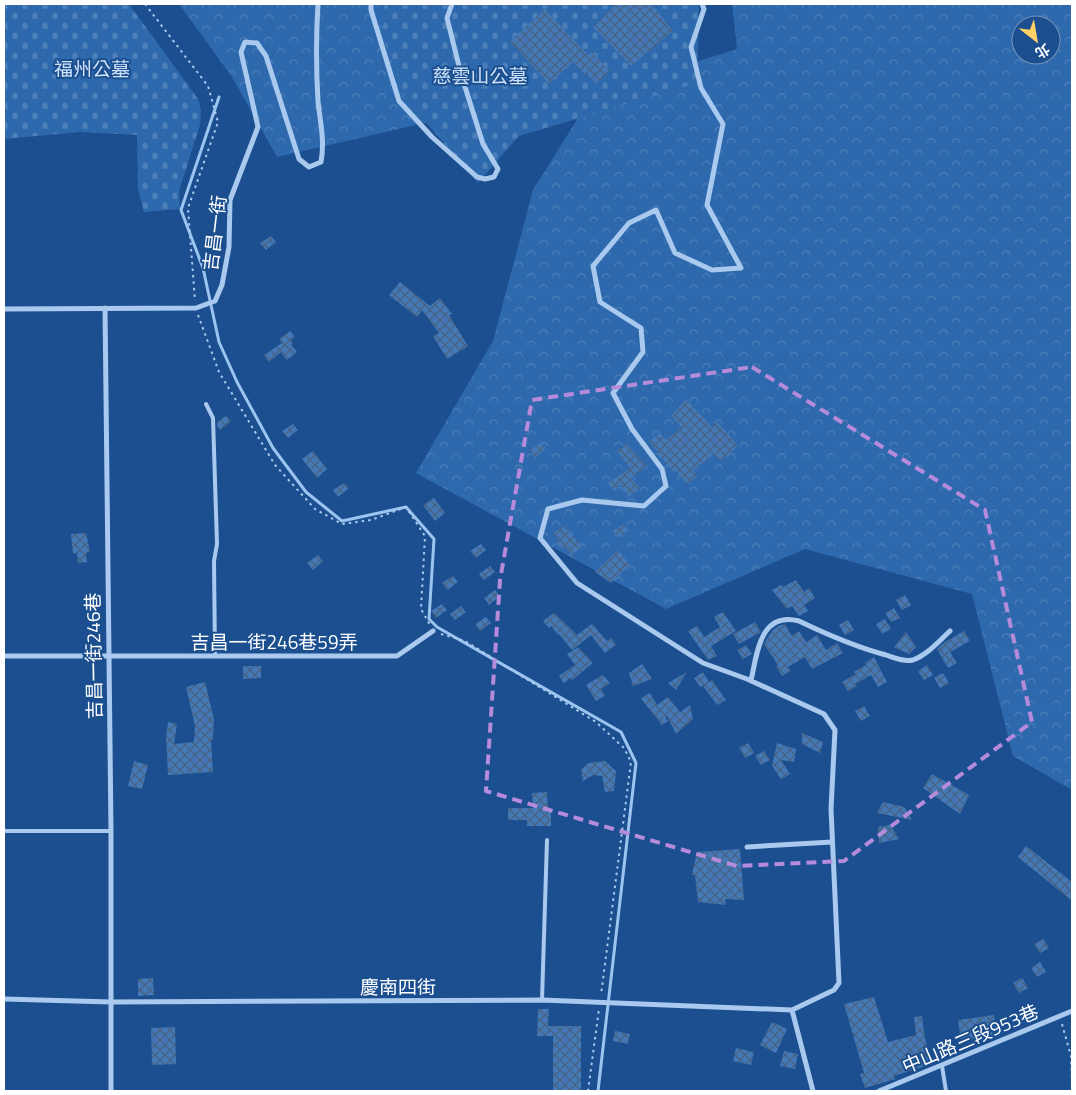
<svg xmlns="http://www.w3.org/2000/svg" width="1076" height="1095" viewBox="0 0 1076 1095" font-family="'Titillium Web','Noto Sans TC',sans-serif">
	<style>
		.forest { fill: url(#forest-crowns); fill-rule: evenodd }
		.cemetery { fill: url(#cemetery-stones) }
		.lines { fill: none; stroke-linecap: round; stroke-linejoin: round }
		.stream { stroke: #9cc4f0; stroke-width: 3 }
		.building { fill: url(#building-cross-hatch) }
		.path { stroke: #a9c9ee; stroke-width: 2; stroke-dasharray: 2.5 4; stroke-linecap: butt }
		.service { stroke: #a9c9ee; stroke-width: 4 }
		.minor { stroke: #a9c9ee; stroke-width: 5 }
		.marked { fill: none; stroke: #b68bdc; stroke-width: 4; stroke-dasharray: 10 6; stroke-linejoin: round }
		.labels { text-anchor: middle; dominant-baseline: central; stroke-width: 4; stroke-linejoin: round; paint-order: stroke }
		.park-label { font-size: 19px; fill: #cfe3fa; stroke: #1b4f8f }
		.street-label { font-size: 19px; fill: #fff; stroke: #1b4f8f }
	</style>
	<defs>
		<pattern id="forest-crowns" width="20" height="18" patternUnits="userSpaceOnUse" patternTransform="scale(1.25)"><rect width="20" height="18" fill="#2e69ad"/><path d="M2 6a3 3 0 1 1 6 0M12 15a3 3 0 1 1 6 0" fill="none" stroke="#4d80b9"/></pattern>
		<pattern id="cemetery-stones" width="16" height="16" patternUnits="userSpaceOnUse" patternTransform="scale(1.25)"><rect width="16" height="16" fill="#2e69ad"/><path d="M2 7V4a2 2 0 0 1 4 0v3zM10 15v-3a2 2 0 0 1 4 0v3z" fill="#4d80b9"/></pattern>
		<pattern id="building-cross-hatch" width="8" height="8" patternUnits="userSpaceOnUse" patternTransform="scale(1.25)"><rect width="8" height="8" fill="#4478b7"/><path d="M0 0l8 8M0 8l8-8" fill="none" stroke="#486282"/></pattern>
	</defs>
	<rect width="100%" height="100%" fill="#1b4f8f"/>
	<!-- forest -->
	<path class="forest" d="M179,4H399L442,119L277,157L232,77Z
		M732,4H1072V790L1013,756L972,594L805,549L666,609L416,473L493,341L533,190L593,94L737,49ZM1021,25H1051V55H1021Z"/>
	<!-- cemetery -->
	<path class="cemetery" d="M4,4H129L198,99L201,110L200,125L179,191L180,209L144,212L138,190L137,135L80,132L4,139Z
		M385,4H699L697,83L519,136L478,183L407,100L383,38Z"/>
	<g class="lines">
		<!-- stream -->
		<path class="stream" d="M219,97L181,210L203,268L219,342L237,382L273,448L306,492L342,521L406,507L434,539L429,619L437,627L621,732L636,763L598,1091"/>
	</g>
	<!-- building -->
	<path class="building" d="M616,4H652L673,31L631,66L593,27Z
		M545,9L588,55L592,52L610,71L596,84L587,74L585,75L573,62L549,84L510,41Z
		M271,236L276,242L266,250L260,243Z
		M400,282L430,306L440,298L452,314L449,315L468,346L447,359L433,336L439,333L422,310L417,317L389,295Z
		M290,331L295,337L291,340L293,343L291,344L297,352L287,360L281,352L269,362L264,355L282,343L279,339Z
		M686,399L712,427L717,421L738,446L720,461L714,454L693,470L698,476L687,484L676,471L674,472L668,466L649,441L660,433L666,440L682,428L671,416Z
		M226,416L231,421L220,430L217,426V422Z
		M293,424L298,430L288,438L282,431Z
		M541,443L546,448L536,457L530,450Z
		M627,444L647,466L631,478L640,488L629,497L620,485L613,490L608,483L630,468L617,451Z
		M313,451L327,469L317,478L302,459Z
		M344,483L349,488L338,497L333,490Z
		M434,498L445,513L435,521L423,505Z
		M624,524L629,530L618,538L613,531Z
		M564,526L582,547L572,555L565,547L562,549L557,543L559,541L553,533Z
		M86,533L90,552L86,553L87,562L78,563L77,553L73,554L71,534Z
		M481,544L486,550L476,558L470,551Z
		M618,550L630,565L611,583L595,572Z
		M318,555L323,561L313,570L307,563Z
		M490,566L495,572L484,580L479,574Z
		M453,576L458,582L448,590L442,583Z
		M796,580L804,592L809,588L815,598L804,605L808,611L799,616L792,606L787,609L772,590L781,585L783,587Z
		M495,590L500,596L489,605L484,598Z
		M905,595L911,605L902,610L896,600Z
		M442,604L447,610L436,618L431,611Z
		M461,606L466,612L455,620L450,614Z
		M894,608L900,618L891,622L885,613Z
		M723,612L736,631L711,646L717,656L708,660L688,631L697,626L704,637L720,627L714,617Z
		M554,613L577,635L592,624L607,641L611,638L616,645L605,653L591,635L572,650L559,634L558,635L551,626L549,628L543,621Z
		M486,617L491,623L480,631L475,624Z
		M885,619L891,629L882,634L876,624Z
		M848,620L854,630L845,635L839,625Z
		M755,622L761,632L739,644L733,634Z
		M785,624L792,636L799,631L806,642L817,635L826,650L837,643L843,653L812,669L805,657L788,667L791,671L782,676L776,666L778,665L764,644L772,631L778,626Z
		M964,631L970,641L950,652L957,663L948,668L937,649L945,642Z
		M906,632L916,647L909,654L894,647Z
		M746,645L752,654L743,659L737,650Z
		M578,647L593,663L572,680L570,678L564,683L559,676L575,665L567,654Z
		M874,657L887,682L878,687L871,675L855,684L857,686L848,691L842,682L856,674L854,672L866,665L865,663Z
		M642,664L652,679L633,686L629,673Z
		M927,665L933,675L924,680L918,671Z
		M243,666H261V678L243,679Z
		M687,672L676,690L668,683Z
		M703,672L709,682L700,687L694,678Z
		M943,673L949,683L940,688L934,678Z
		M603,675L610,683L601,689L605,696L596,701L586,685Z
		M712,680L726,700L717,705L703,686Z
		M205,682L214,719L213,740H211L213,772L168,775L166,737L168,722L177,724L174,744L194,742L195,726L186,687Z
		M650,693L657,705L668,697L680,712L690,705L693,719L676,734L667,716L665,717L668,721L662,725L642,700L641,698Z
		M864,706L870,716L861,721L855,711Z
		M802,733L823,742L820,753L802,744Z
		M748,743L754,753L745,758L739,748Z
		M777,743L796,749L794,762L781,760L790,774L781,779L772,766Z
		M764,751L770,760L761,765L755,756Z
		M134,761L148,765L142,789L128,786Z
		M605,761L616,771L614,791L605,792L602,776L593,775L583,781L581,770L588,763Z
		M932,774L969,795L960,814L923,788Z
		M547,792L548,810H551V826H527V820H508V808H533L532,793Z
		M883,802L904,807L912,820L877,813Z
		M890,825L899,839L879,843L878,827Z
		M1026,846L1072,882V901L1018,857Z
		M740,849L744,900L725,899L726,905L698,902L695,875H692L697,852Z
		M1043,939L1049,948L1040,953L1034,944Z
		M1040,962L1046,972L1037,977L1031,968Z
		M153,978L154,995L138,996V979Z
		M1022,978L1028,988L1019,993L1013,983Z
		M874,997L888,1042L916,1035L914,1017L922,1016L925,1039L932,1064L894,1076L895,1079L865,1088L860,1074L864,1073L844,1004Z
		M538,1009H549L548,1026H581V1090H553V1036H537Z
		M994,1015L998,1036L961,1040L958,1020Z
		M772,1022L787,1029L776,1053L760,1045Z
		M175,1027L176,1064L152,1065L151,1028Z
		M615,1031L630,1034L628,1044L613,1041Z
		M736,1048L754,1052L751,1065L733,1061Z
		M784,1051L798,1054L795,1069L780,1066Z"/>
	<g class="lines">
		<!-- path -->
		<path class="path" d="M145,4L208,86L218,122L188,208L195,301
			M198,315L219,372L275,465L315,509L342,524L371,520L406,507L425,536L421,609L430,625
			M441,634L465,641L596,722L624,748L631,762L601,995
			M1062,1024L1071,1056L1072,1086
			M588,1091L599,1009"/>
		<!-- service -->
		<path class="service" d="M206,404L213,418L217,544L214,561L215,656
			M4,831H111
			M542,1000L547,840
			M942,1066L946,1091"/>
		<!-- minor -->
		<path class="minor" d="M371,4V10L399,101L432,137L477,177L485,179L494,177L498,169L483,144L461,74L447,18L452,4
			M702,4L704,9L691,47L701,88L723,124L707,205L741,268L712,270L675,253L656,210L629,223L593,266L600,302L641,328L643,352L613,393L632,429L662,469L666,486L644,506L582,500L548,509L540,538L577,583L703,663L747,679L824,714L835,730L831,809L839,983L834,990L792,1010L813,1091
			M105,308L111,831V1091
			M4,309L196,308L215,301L222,285L229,247L230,200L258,127L241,52L245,42L257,43L266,56L299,159L309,167L321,162C325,140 320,122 318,101C316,68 316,36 318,4
			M4,656H397L433,631
			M751,681C757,653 760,611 799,621C828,635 856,647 886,655C895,658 904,662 913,660C927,655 939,641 950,631
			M747,847L832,842
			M4,999L111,1002L542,1000L792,1010
			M879,1091L1072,1011"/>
	</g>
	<!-- marked area -->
	<path class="marked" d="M752,367L985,510L1032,722L844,861L737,866L486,791L500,580L532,400Z"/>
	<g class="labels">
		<!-- park labels -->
		<g class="park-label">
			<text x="92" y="68">福州公墓</text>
			<text x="480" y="75">慈雲山公墓</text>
		</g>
		<!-- street labels -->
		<g class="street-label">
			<text transform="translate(214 233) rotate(-83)">吉昌一街</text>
			<text x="274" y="641">吉昌一街246巷59弄</text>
			<text transform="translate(93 656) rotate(-91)">吉昌一街246巷</text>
			<text x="398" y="986">慶南四街</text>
			<text transform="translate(970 1038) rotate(-23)">中山路三段953巷</text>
		</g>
	</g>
	<!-- border -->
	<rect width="1076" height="1095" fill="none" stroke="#ffffff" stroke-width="10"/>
	<!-- north arrow -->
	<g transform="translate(1036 40) rotate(149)"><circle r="24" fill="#1b4f8f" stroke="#7695bc"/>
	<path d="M0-4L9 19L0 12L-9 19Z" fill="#ffd166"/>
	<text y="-8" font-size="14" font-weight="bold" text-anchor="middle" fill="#ffffff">北</text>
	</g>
</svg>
